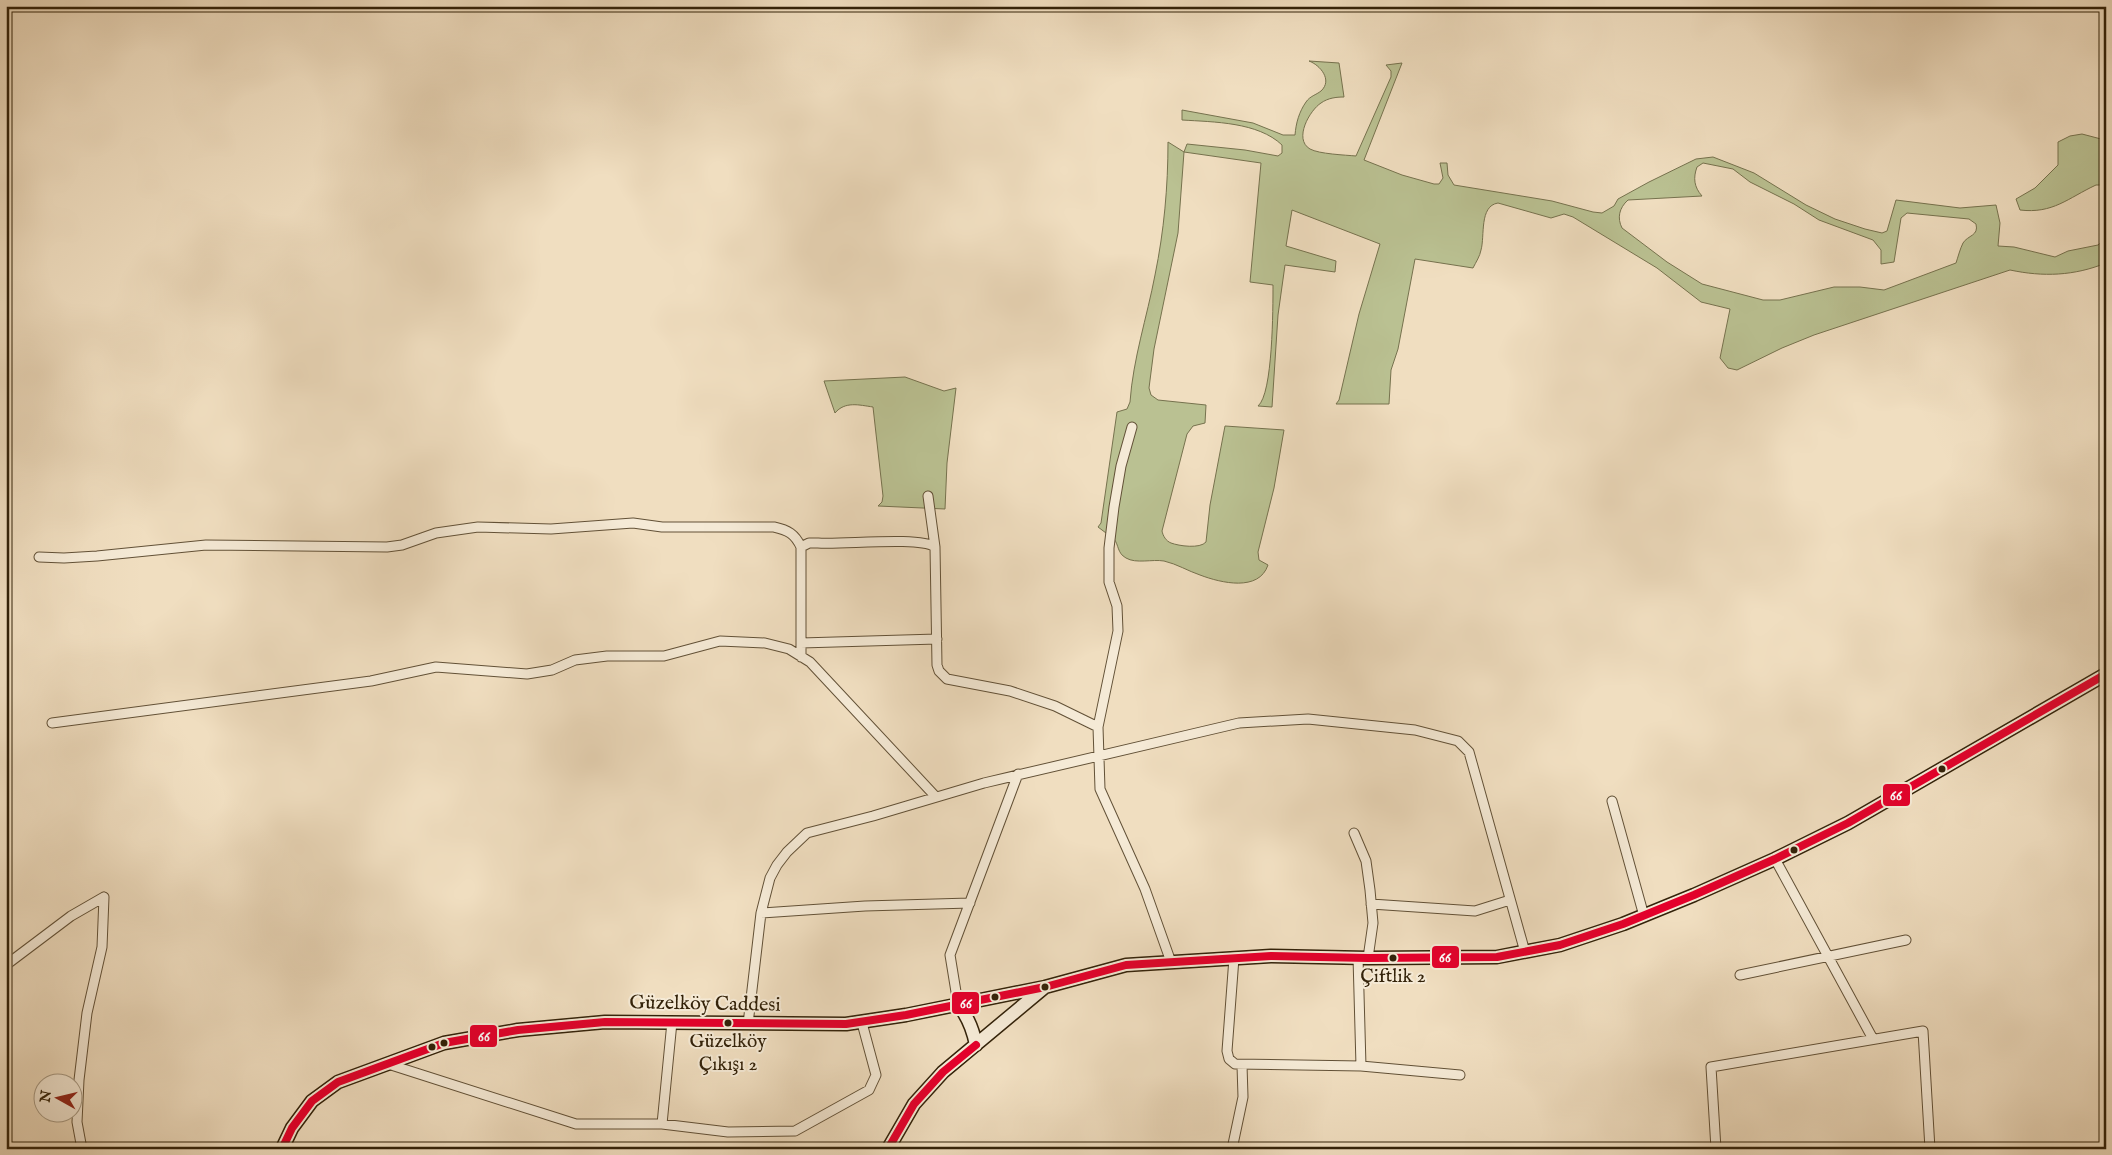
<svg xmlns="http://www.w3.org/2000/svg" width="2112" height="1155" viewBox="0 0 2112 1155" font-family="'IM FELL English',serif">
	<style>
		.green { fill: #bac192; stroke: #76724e; fill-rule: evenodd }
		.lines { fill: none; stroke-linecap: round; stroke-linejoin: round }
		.street-casing { stroke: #625137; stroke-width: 11 }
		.secondary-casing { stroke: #332209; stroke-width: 15 }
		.street { stroke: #f5ead6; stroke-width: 9 }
		.secondary { stroke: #f5ead6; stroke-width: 12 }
		.bus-1-casing { stroke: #f5ead6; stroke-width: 11 }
		.bus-1 { stroke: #e4002b; stroke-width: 8 }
		.bus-dot { fill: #332209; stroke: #f5ead6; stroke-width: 2 }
		.labels { text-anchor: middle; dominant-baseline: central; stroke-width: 4; stroke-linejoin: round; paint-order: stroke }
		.bus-label { font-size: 19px; fill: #332209; stroke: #f5ead6 }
		.street-label { font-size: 20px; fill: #332209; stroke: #f5ead6 }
		.line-badge { stroke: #f5ead6; stroke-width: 2 }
		.badge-label { font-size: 14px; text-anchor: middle; font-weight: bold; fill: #fff }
	</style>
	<rect width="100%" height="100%" fill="#f0dec0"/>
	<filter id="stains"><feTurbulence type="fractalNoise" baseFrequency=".004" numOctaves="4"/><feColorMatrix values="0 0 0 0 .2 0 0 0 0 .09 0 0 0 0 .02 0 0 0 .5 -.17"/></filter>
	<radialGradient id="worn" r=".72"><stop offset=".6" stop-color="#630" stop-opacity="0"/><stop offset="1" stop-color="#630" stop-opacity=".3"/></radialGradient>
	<!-- green -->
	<path class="green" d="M1309,61L1339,63L1344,97C1336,97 1328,98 1321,103C1310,110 1293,139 1310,149C1319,154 1345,155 1356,156L1391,77V71L1386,65L1402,63L1364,160L1402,175L1434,184H1439L1443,178L1440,163H1447L1448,175L1454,185L1552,201L1593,212L1602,213L1614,206L1618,199L1649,182L1696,159L1713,157L1754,173L1806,205L1835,219L1865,229L1882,233L1887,231L1896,200L1960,208L1996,205L2000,223L1998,246L2014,247L2055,257L2068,251L2098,245L2106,238V263C2074,276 2043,277 2010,270L1814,335L1782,348L1737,370L1728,368L1720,358L1730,309L1701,302L1657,268L1573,217L1564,214L1551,218L1498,203C1479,206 1485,236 1481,250C1480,256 1476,262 1473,268L1415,259L1398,349L1391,370L1389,404H1336L1339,400L1359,314L1380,244L1292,210L1286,246L1336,261L1335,272L1285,265L1278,315L1272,407L1258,406C1273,394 1273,307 1273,285L1250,282L1261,163L1184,152L1178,233L1154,349L1149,388L1151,395L1158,400L1206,405L1205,423L1193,426L1187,434L1162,531C1163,536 1166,541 1171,543C1179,546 1200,549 1206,542L1210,505L1225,426L1284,430L1274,488L1258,552L1259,560L1268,565C1259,592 1221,583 1200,575C1188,571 1177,564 1164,561C1152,559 1136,564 1126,558C1117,553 1119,545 1114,539C1109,535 1103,531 1098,527L1101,523L1117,412L1127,409L1130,402C1133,359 1147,317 1155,275C1164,231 1168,187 1168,142L1184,152L1187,144L1245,150L1278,156L1282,153V145C1258,122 1214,122 1182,120V110L1253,123L1283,135H1295C1296,123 1299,112 1306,102C1310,96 1316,95 1321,91C1333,80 1320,65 1309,61ZM1703,163L1733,169L1750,182L1794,204L1819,220L1873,240L1881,250V264L1894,262L1901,218L1907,213L1969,219L1976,224C1979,236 1968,235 1963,243C1960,249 1958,257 1956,263L1884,290L1860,287H1834L1780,300H1763L1702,284L1667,262L1622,228C1617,218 1619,208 1628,200L1702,196C1694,187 1693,178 1697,167Z
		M2082,134L2101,139L2106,160V189L2102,185H2096C2068,198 2053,214 2020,210L2016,199L2035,188L2058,165V142L2070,136Z
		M905,377L944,391L956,388L947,463L945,509L878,506L882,502L883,496L873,407C859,405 845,401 835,413L824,381Z"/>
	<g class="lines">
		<!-- street casing -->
		<g class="street-casing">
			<path id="street" d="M1132,427L1121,466L1114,507L1109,548V582L1117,606L1118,631L1098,727L1100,789L1145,889L1171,962
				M928,496L935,547L937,665L939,671L947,679L1010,691L1055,706L1098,727
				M801,547L809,543H818C842,545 919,536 935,547
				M39,557L64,558L97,556L206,545L387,547L402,545L436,533L478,527L551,529L633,523L662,527H774C788,530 795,534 801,547V657
				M801,643L937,639
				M52,723L371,681L436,667L527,674L552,670L575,660L607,656H664L720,641L765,643L789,649L810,662L936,797
				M1612,801L1644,916
				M1354,833L1366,861L1370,890L1373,923L1368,958
				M1775,859L1873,1039
				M1371,904L1475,911L1510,900
				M761,913L865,906L970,903
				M1358,957L1361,1066
				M1234,958L1227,1051L1229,1059L1235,1064L1361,1066L1460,1075
				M6,965L71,916L104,897
				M1740,975L1906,940
				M958,1004L950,955L1018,774
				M748,1024L761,913L770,878L777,865L787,852L807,833L873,816L984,783L1239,723L1308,719L1415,730L1458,741L1469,752L1525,952
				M388,1064L576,1124H662L728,1132L795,1131L869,1090L876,1075L862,1023
				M662,1124L672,1022
				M82,1149L77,1122L79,1080L87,1013L102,947L104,897
				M1232,1149L1243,1097L1242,1065
				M1716,1149L1711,1067L1923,1031L1930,1149"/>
		</g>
		<!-- secondary casing -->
		<g class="secondary-casing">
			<path id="secondary" d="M958,1004C968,1017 973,1029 976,1045
				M282,1149L292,1128L312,1101L338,1082L444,1043L518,1030L605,1022L846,1024L906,1015L1045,987L1126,965L1271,956L1368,958L1497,957L1560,945L1623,924L1694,895L1775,859L1848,823L2106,674
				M888,1149L914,1104L943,1072L1045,987"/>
		</g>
		<!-- street -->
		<use href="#street" class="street"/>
		<!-- secondary -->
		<use href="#secondary" class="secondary"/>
		<!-- bus-1 casing -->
		<g class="bus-1-casing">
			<path id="bus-1" d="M282,1149L292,1128L312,1101L338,1082L444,1043L518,1030L605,1022L846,1024L906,1015L1045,987L1126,965L1271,956L1368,958L1497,957L1560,945L1623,924L1694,895L1775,859L1848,823L2106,674
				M888,1149L914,1104L943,1072L976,1045"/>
		</g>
		<!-- bus-1 -->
		<use href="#bus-1" class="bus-1"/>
	</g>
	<!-- markers -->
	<g class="bus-dot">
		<circle cx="1942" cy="769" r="4.5"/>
		<circle cx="1794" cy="850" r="4.5"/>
		<circle cx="1393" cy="958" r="4.5"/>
		<circle cx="1045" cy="987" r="4.5"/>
		<circle cx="995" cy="997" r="4.5"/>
		<circle cx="728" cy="1023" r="4.5"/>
		<circle cx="444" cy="1043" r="4.5"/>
		<circle cx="432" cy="1047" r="4.5"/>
	</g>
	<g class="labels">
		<!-- bus labels -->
		<g class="bus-label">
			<text x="1393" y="977">Çiftlik 2</text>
			<text x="728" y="1042">Güzelköy<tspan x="728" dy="23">Çıkışı 2</tspan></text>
		</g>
		<!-- street labels -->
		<g class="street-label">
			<text transform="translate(705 1004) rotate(1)">Güzelköy Caddesi</text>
		</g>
	</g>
	<g class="line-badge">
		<rect x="1882" y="783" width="29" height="24" rx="5" fill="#e4002b"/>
		<rect x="1431" y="945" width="29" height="24" rx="5" fill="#e4002b"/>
		<rect x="951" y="991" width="29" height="24" rx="5" fill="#e4002b"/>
		<rect x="469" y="1024" width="29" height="24" rx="5" fill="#e4002b"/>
	</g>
	<g class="badge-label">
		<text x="1896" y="800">66</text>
		<text x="1445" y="962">66</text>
		<text x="966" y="1008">66</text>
		<text x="484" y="1041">66</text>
	</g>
	<!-- margin -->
	<rect width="2112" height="1155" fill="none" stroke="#f0dec0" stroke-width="25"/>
	<rect x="8" y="8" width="2097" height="1140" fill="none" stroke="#332209" stroke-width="2.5"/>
	<rect x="12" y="12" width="2087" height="1130" fill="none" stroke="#332209"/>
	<!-- north arrow -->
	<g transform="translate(58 1098) rotate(278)"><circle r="24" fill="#f5ead6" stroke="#a79a84"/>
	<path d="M0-4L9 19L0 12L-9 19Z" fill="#8f2418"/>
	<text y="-8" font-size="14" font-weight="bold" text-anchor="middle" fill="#332209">N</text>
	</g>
	<rect width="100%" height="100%" filter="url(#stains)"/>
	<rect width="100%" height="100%" fill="url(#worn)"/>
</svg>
